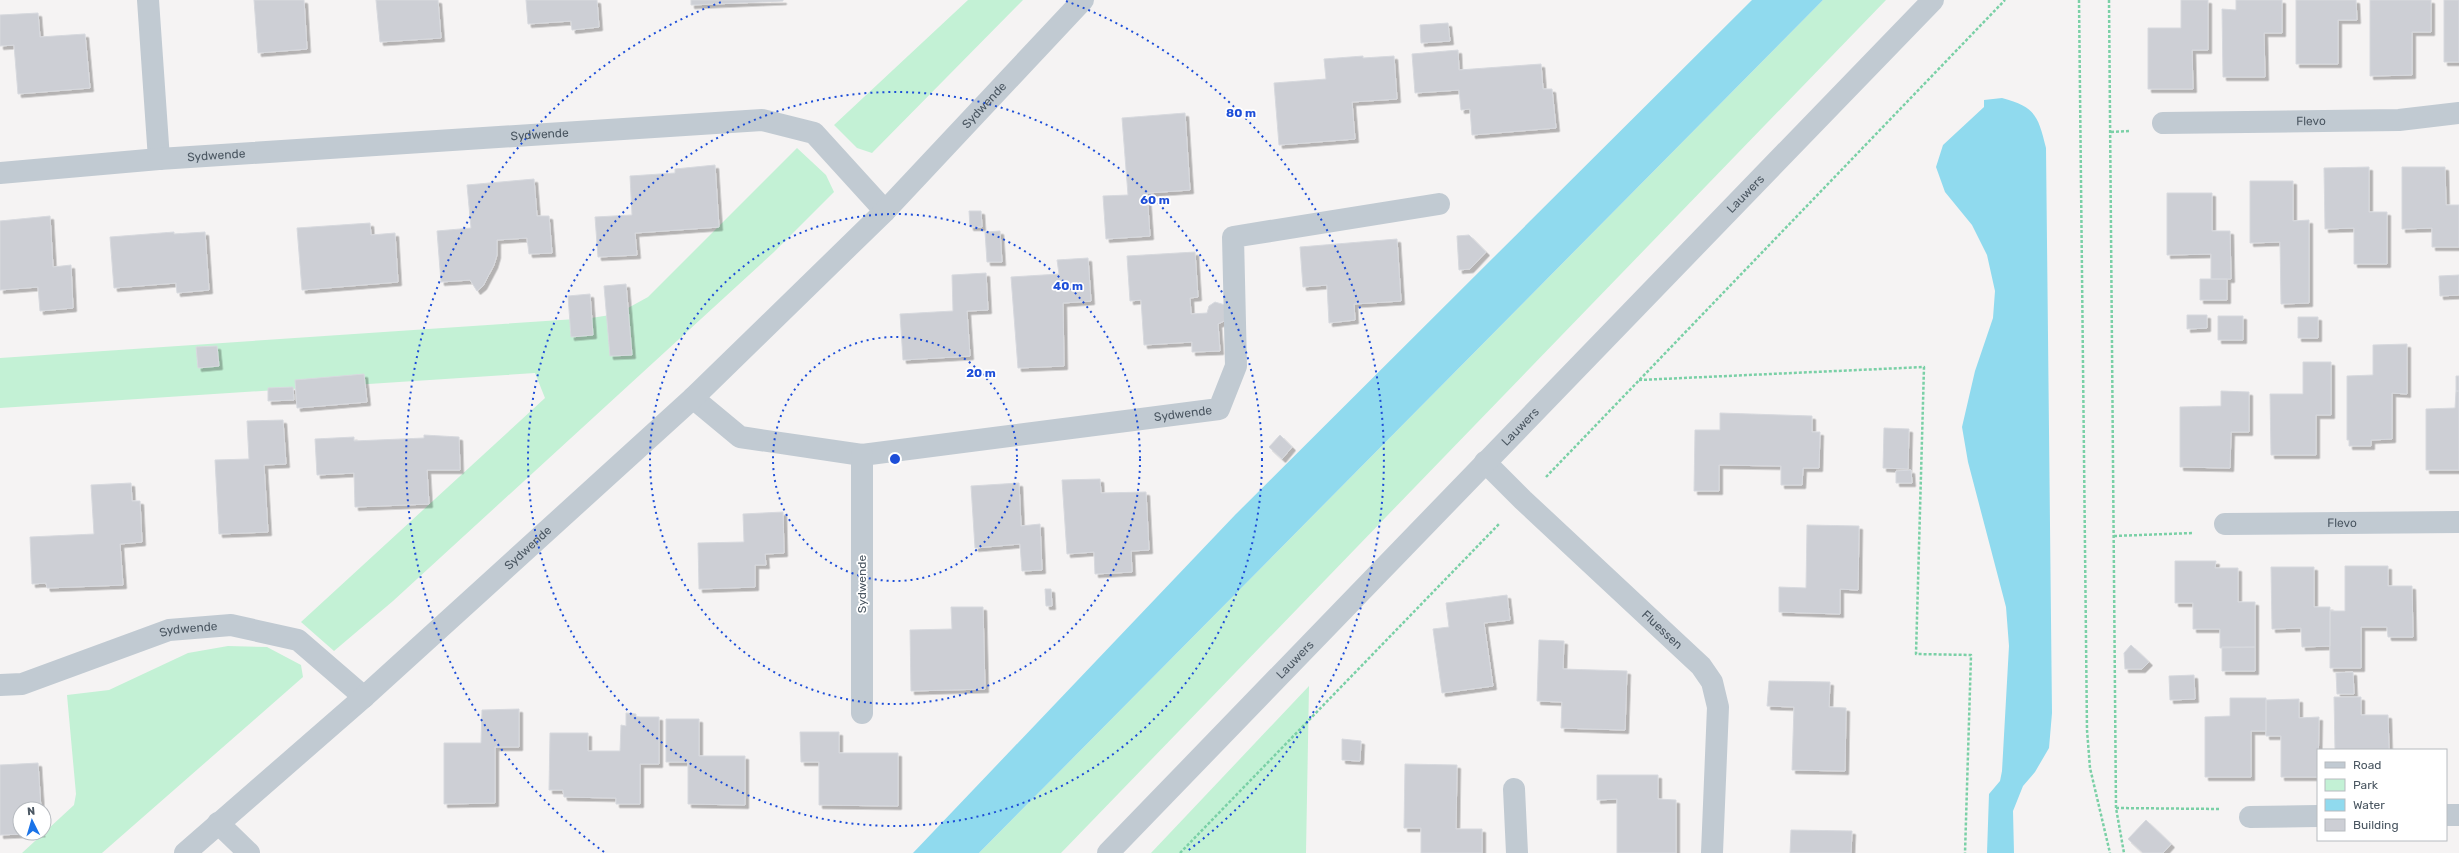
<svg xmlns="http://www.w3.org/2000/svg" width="2459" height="853" viewBox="0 0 2459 853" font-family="Rubik,sans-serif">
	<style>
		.green { fill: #c3f1d5 }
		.water { fill: #90daee }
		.building { fill: #cdcfd5; stroke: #d7d9de; filter: url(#shadow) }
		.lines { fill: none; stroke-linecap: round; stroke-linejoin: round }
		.path { stroke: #7ad0a6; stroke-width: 2.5; stroke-dasharray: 3 2; stroke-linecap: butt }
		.minor { stroke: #c1cad2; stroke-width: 22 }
		.ring { fill: none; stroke: #1d4ed8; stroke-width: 2; stroke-dasharray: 2 4 }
		.labels { text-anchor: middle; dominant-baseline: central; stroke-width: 3.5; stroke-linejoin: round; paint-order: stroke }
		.street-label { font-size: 12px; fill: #4a5661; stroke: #fff }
		.centre { fill: #1d4ed8; stroke: #fff; stroke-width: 2 }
		.ring-label { font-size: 12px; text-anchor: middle; font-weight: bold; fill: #1d4ed8; stroke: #fff; stroke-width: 3.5; stroke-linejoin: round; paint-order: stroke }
	</style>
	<defs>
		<filter id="shadow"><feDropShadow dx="3.5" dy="3.5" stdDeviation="0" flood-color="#0004"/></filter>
	</defs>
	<rect width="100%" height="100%" fill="#f5f3f3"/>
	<!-- green -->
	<path class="green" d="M968,0H1023L872,153L857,148L834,125Z
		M1823,0H1886L1061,853H979Z
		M797,148L826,175L834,192L774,252L393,601L334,651L301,622L545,398L535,373L0,408V358L591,318L617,314L648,297Z
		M228,646L267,647L301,665L303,677L102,853H22L74,805L76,794L67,695L109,690L188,653Z
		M1309,686L1306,853H1151Z"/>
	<!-- water -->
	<path class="water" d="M1752,0H1823L979,853H913L1235,515Z
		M2002,98C2035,107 2038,115 2046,148L2052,713L2049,748L2035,772L2023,786L2013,811L2014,853H1987L1989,794L2000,781L2002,771L2009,646L2006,607L1968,462L1962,427L1975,371L1993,318L1995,291L1987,255L1972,225L1945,192L1936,167L1943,145L1984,107V100Z"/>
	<!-- building -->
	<path class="building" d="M254,0H304L307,49L258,53Z
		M376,0H438L441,38L380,42Z
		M526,0H597L599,27L572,30L571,21L528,24Z
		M691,0H783V1L691,5Z
		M2181,0H2208V50H2192L2193,89H2148V28H2181Z
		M2236,0H2282V33H2264L2265,77H2223L2222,9L2236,10Z
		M2296,0H2356L2357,20H2338V64H2296Z
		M2370,0H2431V32H2412V75L2370,76Z
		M2444,0H2459V62H2444Z
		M38,13L40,37L85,34L90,88L18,94L14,45L0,46V15Z
		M1448,23L1450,41L1421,43L1420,25Z
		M1458,50L1459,70L1541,64L1543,89H1552L1556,128L1472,135L1470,109L1461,110L1459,90L1415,93L1412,54Z
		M1363,56V58L1394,56L1397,99L1352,102L1355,139L1279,145L1274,83L1326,79L1324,59Z
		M1185,113L1190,190L1147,193L1150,236L1106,239L1103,196L1128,195L1122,118Z
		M715,165L719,227L635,233L637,255L598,257L595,217L632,215L630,176L675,173V169Z
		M2369,167V212H2387V264H2354V228L2325,229L2324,168Z
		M2402,167H2445L2446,205H2459V247H2432V228L2402,229Z
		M534,179L537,216H549L552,253L529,254L527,238L497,240V255L494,265L483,286L477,291L470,280L441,282L437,231L471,228L467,185Z
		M2250,181H2293V221L2309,220V303L2281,304L2280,242L2250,243Z
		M2167,193H2212V231H2230L2231,279H2211V254L2167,255Z
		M969,211H981L982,227H970Z
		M50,216L53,267L71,265L73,308L40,311L38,287L0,290V221Z
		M370,223L371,235L395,233L398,282L302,290L297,228Z
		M1000,231L1002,262H987L985,232Z
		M174,232V234L205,232L209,290L177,293L176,283L114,288L110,237Z
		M1469,235L1486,252L1470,269L1459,270L1457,236Z
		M1397,239L1401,301L1354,304L1355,320L1329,323L1327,285L1303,287L1300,247Z
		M1195,252L1198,297L1190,298L1191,314L1207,313L1209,306L1215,302L1225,305L1228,319L1218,324L1220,351L1192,352V342L1144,345L1141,300L1130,301L1127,256Z
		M1088,258L1091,301L1063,303L1064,366L1018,368L1011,277L1059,274L1057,260Z
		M986,273L988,310L967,311L970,356L903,360L900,314L953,311L952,275Z
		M2459,275V295L2440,296L2439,276Z
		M2200,279H2227V300H2200Z
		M626,284L632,355L610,356L604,286Z
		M590,294L593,335L571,337L568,296Z
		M2187,315H2207V328L2187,329Z
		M2218,316H2243V340H2218Z
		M2298,317H2318V338H2298Z
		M2407,344V394L2392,393V439L2371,440V446H2349V440H2347V376L2373,375V345Z
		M217,346L219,366L198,368L196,347Z
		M2303,362H2331V415H2316V455H2271L2270,394H2303Z
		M364,374L367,402L297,408L295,380Z
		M2456,376H2459V391H2456Z
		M293,387L294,400L268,401V388Z
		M2221,391L2249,392V432H2231L2230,468L2180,467V407L2221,406Z
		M2456,391H2459V470H2426V409L2455,408Z
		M1720,413L1812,416V432H1820L1819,468H1803L1802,485H1781V466L1719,465V491H1694L1695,430H1720Z
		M283,420L286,464L264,465L268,532L219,534L215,460L249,459L247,421Z
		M1884,428L1909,429L1908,469L1883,468Z
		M424,435L459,437L460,470H427L429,504L355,507L354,473L317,475L315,439L354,437V441L424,438Z
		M1280,435L1292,447L1282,459L1269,447Z
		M1911,470L1912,483H1896V471Z
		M1100,479L1101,493L1146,492L1149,550L1131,551L1132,572L1095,574L1094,552L1067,554L1062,480Z
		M131,483L132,501H140L142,542L120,544L123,585L47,588L46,583L32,584L30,537L94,534L91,485Z
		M1019,483L1021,526L1040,524L1042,570L1022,571L1020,544L975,548L971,486Z
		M783,512L784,553L765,554L766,565H755V587L699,589L698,543L744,542L743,514Z
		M1807,525L1859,526L1858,590L1840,589V614L1779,612V587L1806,588Z
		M2175,561H2216L2215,568H2238V602H2255V647L2220,648V629H2193V603H2175Z
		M2345,566H2388V586H2412L2413,637H2388L2387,627H2361V668H2330V611H2345Z
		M2271,567H2314V607H2330V646L2302,647L2301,628L2272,629Z
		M1045,589H1051L1052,606H1046Z
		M1507,595L1510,620L1484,623L1493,686L1442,693L1433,629L1449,627L1446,603Z
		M951,607H983L985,689L911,691L910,630L952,629Z
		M1539,640L1564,641L1563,669L1627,671L1625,730L1561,728L1562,702L1537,701Z
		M2131,645L2149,662L2142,669H2125L2124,653Z
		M2222,647H2255V671H2222Z
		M2353,672L2354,694H2337L2336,673Z
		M2194,675L2195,699L2170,700L2169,676Z
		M1769,681L1830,682L1829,707L1846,708L1845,771L1792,770L1794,707L1767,706Z
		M2334,697H2361V715H2388L2389,750H2335Z
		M2230,698H2266V731H2251V777H2205V717L2230,716Z
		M2299,699V718L2319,717L2318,777H2281V736H2266V700Z
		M519,709V747H495V803L444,804V743H481L482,710Z
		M626,713L636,714V717H659V764H640V804H616V798L564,797L563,790H549L550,733H588V751H620L621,725L626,726Z
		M666,719H699V756H745V805L688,804V762H666Z
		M800,732H839V753H898V806L819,805V762H801Z
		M1342,739L1361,741L1360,761L1342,760Z
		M38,763L41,809H20V833H42L0,835V765Z
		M1405,764L1457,765L1456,829H1482V853H1421V828H1404Z
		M1597,775H1658V799L1676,800V853H1617V799L1597,800Z
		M2146,820L2171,844L2163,853H2143L2128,839Z
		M1791,830L1852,831L1851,853H1790Z"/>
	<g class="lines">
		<!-- path -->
		<path class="path" d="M2079,0L2087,730L2090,768L2110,853
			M2109,0L2116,808L2124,853
			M2111,132L2131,131
			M1639,380L1924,367L1916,654L1971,655L1965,853
			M1546,477L2005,0
			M2114,536L2193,533
			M2116,808L2219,809
			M1180,853L1500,523"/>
		<!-- minor -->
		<g class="minor">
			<path d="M148,0L159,159"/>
			<path id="s1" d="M2163,123L2399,120L2459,113"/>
			<path id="s2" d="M0,173L159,159L762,120L814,133L885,211"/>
			<path id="s3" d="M693,398L740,437L862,455L1219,409L1236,366L1233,237L1439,204"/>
			<path id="s4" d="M1485,462L1523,500L1701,666L1712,682L1718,707L1712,853"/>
			<path id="s5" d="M2225,524L2459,522"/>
			<path id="s6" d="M0,685L22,684L169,630L231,625L298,640L364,697"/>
			<path d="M862,713V455"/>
			<path d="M1514,789L1517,853"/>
			<path d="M2446,815H2459"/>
			<path d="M2250,817L2318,816"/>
			<path d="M218,823L249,853"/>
			<path id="s7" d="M185,853L364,697L693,398L885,211L1083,0"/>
			<path id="s8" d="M1108,853L1933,0"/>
		</g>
	</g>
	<!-- distance rings -->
	<g class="ring">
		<circle cx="895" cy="459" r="122"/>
		<circle cx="895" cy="459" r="245"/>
		<circle cx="895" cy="459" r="367"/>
		<path d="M604 852A489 489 0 0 1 724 1M1066 1A489 489 0 0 1 1186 852"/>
	</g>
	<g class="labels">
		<!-- street labels -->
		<g class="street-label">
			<text stroke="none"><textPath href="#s7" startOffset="1095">Sydwende</textPath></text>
			<text stroke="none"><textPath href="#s1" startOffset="148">Flevo</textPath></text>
			<text stroke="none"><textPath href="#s2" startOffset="541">Sydwende</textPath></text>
			<text stroke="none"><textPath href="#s2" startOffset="217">Sydwende</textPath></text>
			<text stroke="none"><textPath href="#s8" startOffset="917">Lauwers</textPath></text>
			<text stroke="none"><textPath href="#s3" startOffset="508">Sydwende</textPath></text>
			<text stroke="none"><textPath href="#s8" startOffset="593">Lauwers</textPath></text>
			<text stroke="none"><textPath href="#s5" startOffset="117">Flevo</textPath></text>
			<text stroke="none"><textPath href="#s7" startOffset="459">Sydwende</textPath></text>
			<text transform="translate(862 584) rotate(-90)">Sydwende</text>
			<text stroke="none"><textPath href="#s4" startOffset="244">Fluessen</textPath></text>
			<text stroke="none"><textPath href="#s6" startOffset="198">Sydwende</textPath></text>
			<text stroke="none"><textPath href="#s8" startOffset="269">Lauwers</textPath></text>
		</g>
	</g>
	<circle cx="895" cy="459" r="6" class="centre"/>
	<g class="ring-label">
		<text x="1241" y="117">80 m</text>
		<text x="1155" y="204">60 m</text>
		<text x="1068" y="290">40 m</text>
		<text x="981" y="377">20 m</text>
	</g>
	<!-- legend -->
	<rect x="2317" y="749" width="130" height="92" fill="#ffffff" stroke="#b7bbc0"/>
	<rect x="2325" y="762" width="20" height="6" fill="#c1cad2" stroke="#b7bbc0"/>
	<text x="2353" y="769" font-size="12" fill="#4a5661">Road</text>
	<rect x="2325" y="779" width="20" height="12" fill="#c3f1d5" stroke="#b7bbc0"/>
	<text x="2353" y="789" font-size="12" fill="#4a5661">Park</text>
	<rect x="2325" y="799" width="20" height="12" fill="#90daee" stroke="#b7bbc0"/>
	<text x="2353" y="809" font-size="12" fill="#4a5661">Water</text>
	<rect x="2325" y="819" width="20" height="12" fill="#cdcfd5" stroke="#b7bbc0"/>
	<text x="2353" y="829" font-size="12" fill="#4a5661">Building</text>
	<!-- north arrow -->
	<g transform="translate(32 821) rotate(355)"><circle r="19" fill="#ffffff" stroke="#b7bbc0"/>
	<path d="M0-3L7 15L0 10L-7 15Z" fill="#1a73e8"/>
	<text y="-6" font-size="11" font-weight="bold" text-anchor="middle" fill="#4a5661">N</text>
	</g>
</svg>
